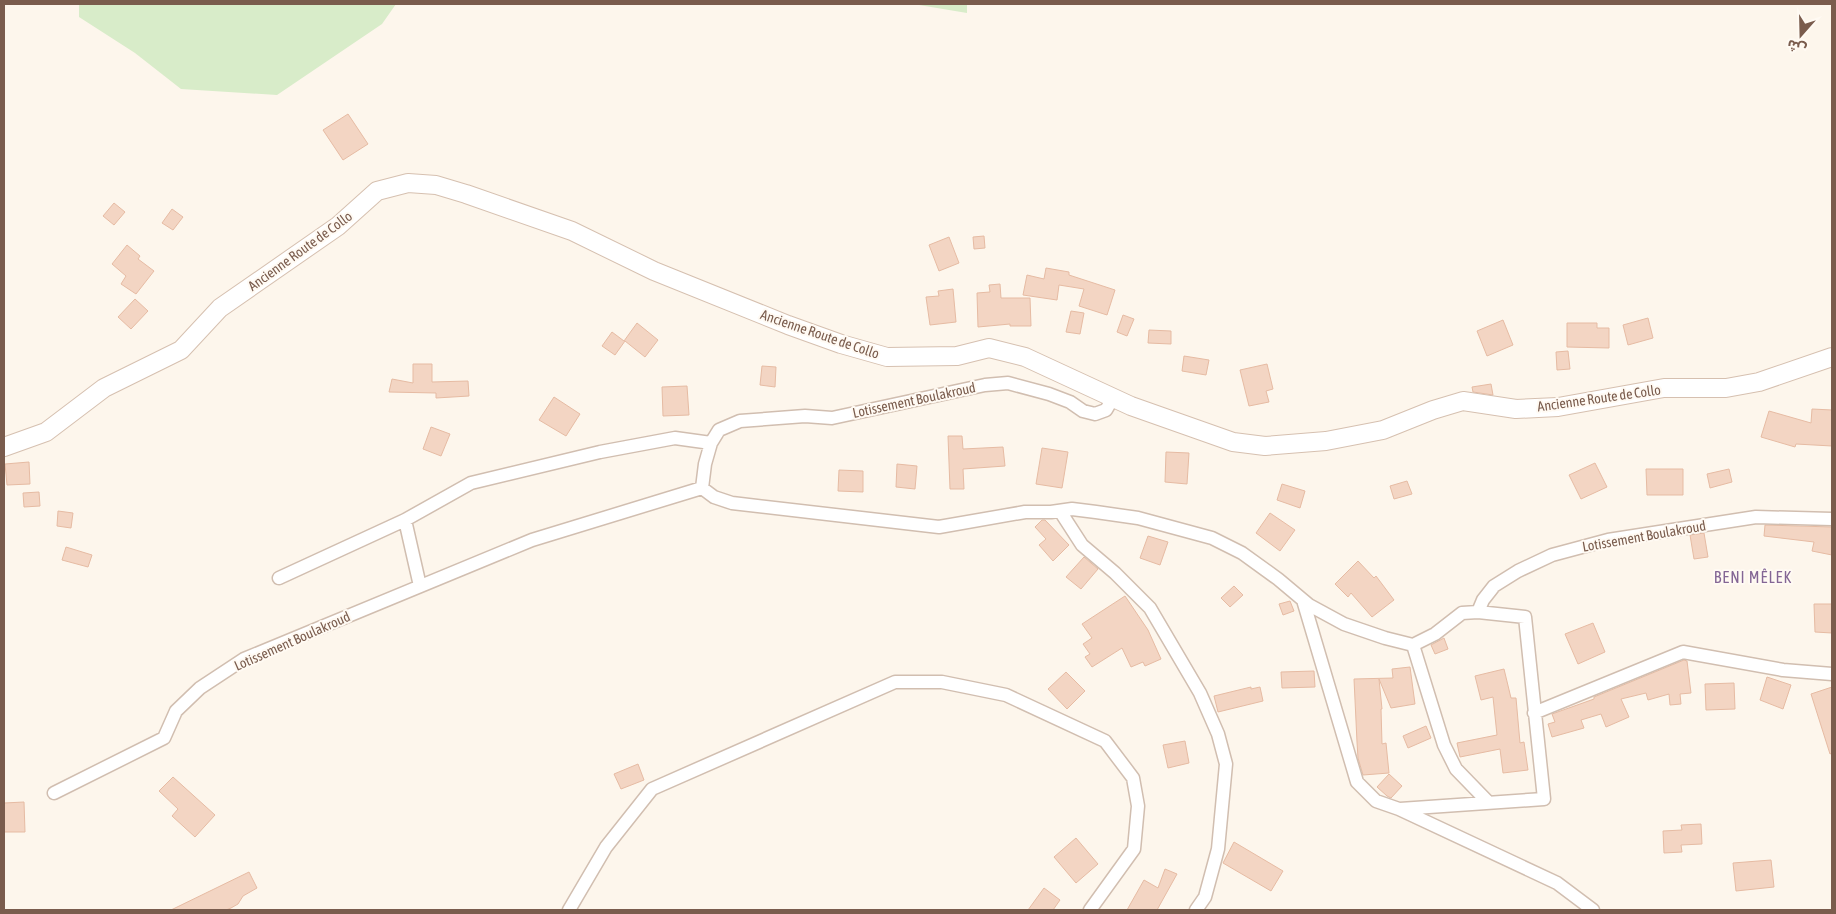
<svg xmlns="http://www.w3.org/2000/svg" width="1836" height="914" viewBox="0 0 1836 914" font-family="'Asap Condensed','Noto Sans Arabic',sans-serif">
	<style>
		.green { fill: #d8ecc9 }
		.building { fill: #f3d5c3; stroke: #e6bba3 }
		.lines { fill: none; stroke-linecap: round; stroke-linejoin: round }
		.street-casing { stroke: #d1beb0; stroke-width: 15 }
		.secondary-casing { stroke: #d6c0b0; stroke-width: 20 }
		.street { stroke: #fff; stroke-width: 12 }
		.secondary { stroke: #fff; stroke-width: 18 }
		.labels { text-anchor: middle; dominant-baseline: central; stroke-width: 4; stroke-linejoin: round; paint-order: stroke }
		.street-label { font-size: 14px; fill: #7a5c4d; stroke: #fffaf3 }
		.quarter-label { font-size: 16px; letter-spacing: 1px; fill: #846695; stroke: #fffaf3 }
	</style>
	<rect width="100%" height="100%" fill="#fdf6ec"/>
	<!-- green -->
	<path class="green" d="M79,4H396L382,24L277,95L181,89L135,53L79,17Z
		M913,4H967V13Z"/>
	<!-- building -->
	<path class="building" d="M348,114L368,144L343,160L323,130Z
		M114,203L125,212L114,225L103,216Z
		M172,209L183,217L173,230L162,223Z
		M984,236L985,248L974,249L973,237Z
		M949,237L959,263L939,271L929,245Z
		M127,245L140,256L138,259L154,271L136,294L121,284L126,276L112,264Z
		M1046,268L1069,272V275L1115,290L1107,315L1079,306L1084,289L1059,285L1057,300L1023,295L1027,275L1044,279Z
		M1000,284L1001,298H1030L1031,326H1010V324L978,327L977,293L990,292L989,285Z
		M953,289L956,322L930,325L926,297L939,296L938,291Z
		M135,299L148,311L131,329L118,317Z
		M1071,311L1084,313L1080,334L1066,332Z
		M1123,315L1134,319L1127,336L1117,332Z
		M1648,318L1653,338L1628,345L1623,325Z
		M1503,320L1513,345L1487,356L1477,331Z
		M637,323L658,340L645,357L625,341L615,355L602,346L612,332L624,341Z
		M1567,323H1597V328H1609V348L1567,347Z
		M1149,330L1171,331V344L1148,343Z
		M1568,351L1570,369L1557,370L1556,352Z
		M1184,356L1209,360L1206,375L1182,371Z
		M413,364H432V382L468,381L469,396L436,398V393L389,392L392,379L413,383Z
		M1267,364L1273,389L1266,391L1269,402L1249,406L1240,370Z
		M762,366L776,367L775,387L760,385Z
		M1491,384L1493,395L1473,392L1472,387Z
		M687,386L689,415L663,416L662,387Z
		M554,397L580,414L566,436L539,420Z
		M1812,409L1832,410V446L1796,444L1795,447L1761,437L1769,411L1811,423Z
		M431,427L450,434L441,456L423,449Z
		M948,436H962L963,449L1003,447L1005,466L963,469L964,489H950Z
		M1042,448L1068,452L1062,488L1036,484Z
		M1166,452L1189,453L1187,484L1165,482Z
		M29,462L30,484L7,485L5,464Z
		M1595,463L1607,487L1581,499L1569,475Z
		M897,464L917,466L915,489L896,487Z
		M1646,469H1683V495H1647Z
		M1729,469L1732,482L1710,488L1707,474Z
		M839,470L863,471V492L838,491Z
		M1407,481L1412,494L1394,499L1390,486Z
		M1282,484L1305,491L1300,508L1277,500Z
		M39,492L40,506L24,507L23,493Z
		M58,511L73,513L71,528L57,526Z
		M1270,513L1295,530L1280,551L1256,533Z
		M1042,520H1045L1069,545L1053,561L1039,545L1046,539L1035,527Z
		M1765,525L1832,527V555L1812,551L1814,542L1764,536Z
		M1704,533L1708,557L1694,559L1690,535Z
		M1148,536L1168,542L1160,565L1140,558Z
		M66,547L92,555L88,567L62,560Z
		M1084,557L1098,569L1081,589L1066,577Z
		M1358,561L1374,578L1376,576L1394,600L1372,617L1351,593L1348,597L1335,584Z
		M1234,586L1243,595L1230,607L1221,598Z
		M1125,596L1148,630L1161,659L1145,666L1143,662L1131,667L1122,648L1092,667L1085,657L1090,654L1083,644L1092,638L1082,624Z
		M1290,601L1294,611L1283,615L1279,604Z
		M1814,604H1832V633L1815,632Z
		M1593,623L1605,652L1578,664L1565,634Z
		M1444,638L1448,649L1435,654L1431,645Z
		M1684,660L1687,661L1691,693L1680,694L1681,704L1670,705L1669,694L1648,700L1646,693L1621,699L1629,717L1606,727L1601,714L1581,720L1584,728L1552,737L1548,724L1555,722L1552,714L1594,699V697Z
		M1410,667L1415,704L1391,708L1379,679L1382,709H1381L1382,744L1386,743L1389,773L1363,775L1358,758L1357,742L1354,679L1393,678L1392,669Z
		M1504,669L1511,698H1516L1520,743L1524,742L1528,770L1503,773L1500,749L1460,757L1457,743L1497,735L1493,697L1481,700L1475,676Z
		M1314,671L1315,687L1282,688L1281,672Z
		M1066,672L1085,691L1067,709L1048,689Z
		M1767,677L1791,685L1783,709L1760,700Z
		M1734,683L1735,709L1706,710L1705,684Z
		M1251,687V689L1260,687L1263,701L1218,712L1214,696Z
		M1832,687V753L1830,754L1811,694Z
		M1426,726L1431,738L1408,748L1403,736Z
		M1185,741L1189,763L1168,768L1163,745Z
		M638,764L644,780L621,789L614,774Z
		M1389,774L1402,786L1391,798L1387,796L1377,787Z
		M173,777L215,815L195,837L172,816L178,809L159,791Z
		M24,802L25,832H4V803Z
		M1701,824L1702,844L1681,845L1682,852L1664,853L1663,831L1682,830L1681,825Z
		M1076,838L1098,864L1076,883L1054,857Z
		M1234,842L1283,871L1271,891L1223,863Z
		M1771,860L1774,887L1736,891L1733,863Z
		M1165,869L1177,874L1157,910H1127L1144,880L1158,888Z
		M249,872L257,888L243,896L238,904L231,908L226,910H171Z
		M1044,888L1060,900L1053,910H1028Z"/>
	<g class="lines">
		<!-- street casing -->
		<g class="street-casing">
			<path id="street" d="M702,488L714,497L732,503L939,527L1025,512H1051L1072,509L1096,512L1138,518L1212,538L1242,553L1278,579L1309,605L1344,624L1385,638L1413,645L1435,634L1462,613L1478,612L1483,600L1494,586L1518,571L1552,555L1608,540L1756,517L1832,519
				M702,488L705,464L711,443L719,430L740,421L805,416L832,418L985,385L1008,383L1049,394L1070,402L1083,411L1095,414L1106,410L1113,398
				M1060,511L1082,545L1115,573L1150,608L1200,693L1218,734L1226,764L1218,849L1205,897L1196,910
				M405,520L420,586
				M279,578L405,520L471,483L600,452L675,438L711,443
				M1303,600L1357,782L1376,801L1399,809L1557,883L1593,910
				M1413,645L1444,745L1456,769L1489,803
				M1534,713L1683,652L1783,670L1832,674
				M54,793L164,738L176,711L200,688L244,659L532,540L702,488
				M1400,809L1544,799L1525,617L1478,612
				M569,910L606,847L652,789L895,682H942L1006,695L1105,741L1133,778L1138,806L1134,849L1090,910"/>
		</g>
		<!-- secondary casing -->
		<g class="secondary-casing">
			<path id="secondary" d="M4,447L46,432L104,388L181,350L220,308L338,226L377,191L408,183L436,185L466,194L572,231L654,271L788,325L841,344L887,357L957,356L989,348L1025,357L1131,406L1233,442L1265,446L1326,441L1383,430L1433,410L1463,401L1516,409L1558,407L1664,388H1726L1759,382L1832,357"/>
		</g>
		<!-- street -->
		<use href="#street" class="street"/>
		<!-- secondary -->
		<use href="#secondary" class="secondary"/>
	</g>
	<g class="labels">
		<!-- street labels -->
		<g class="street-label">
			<text transform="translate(300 251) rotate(-36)">Ancienne Route de Collo</text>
			<text transform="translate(820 334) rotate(19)">Ancienne Route de Collo</text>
			<text transform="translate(1599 398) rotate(-8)">Ancienne Route de Collo</text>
			<text transform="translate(914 400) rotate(-12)">Lotissement Boulakroud</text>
			<text transform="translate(1644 536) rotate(-10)">Lotissement Boulakroud</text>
			<text transform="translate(292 641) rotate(-24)">Lotissement Boulakroud</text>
		</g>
		<!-- quarter labels -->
		<g class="quarter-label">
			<text x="1753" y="577">BENI MÊLEK</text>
		</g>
	</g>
	<!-- border -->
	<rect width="1836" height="914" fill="none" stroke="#7a5c4d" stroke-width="10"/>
	<!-- north arrow -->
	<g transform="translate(1801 35) rotate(200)" stroke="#fffaf3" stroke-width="4" paint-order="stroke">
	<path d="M0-4L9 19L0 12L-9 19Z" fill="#7a5c4d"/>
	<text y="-8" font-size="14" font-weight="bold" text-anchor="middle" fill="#7a5c4d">ش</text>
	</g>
</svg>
